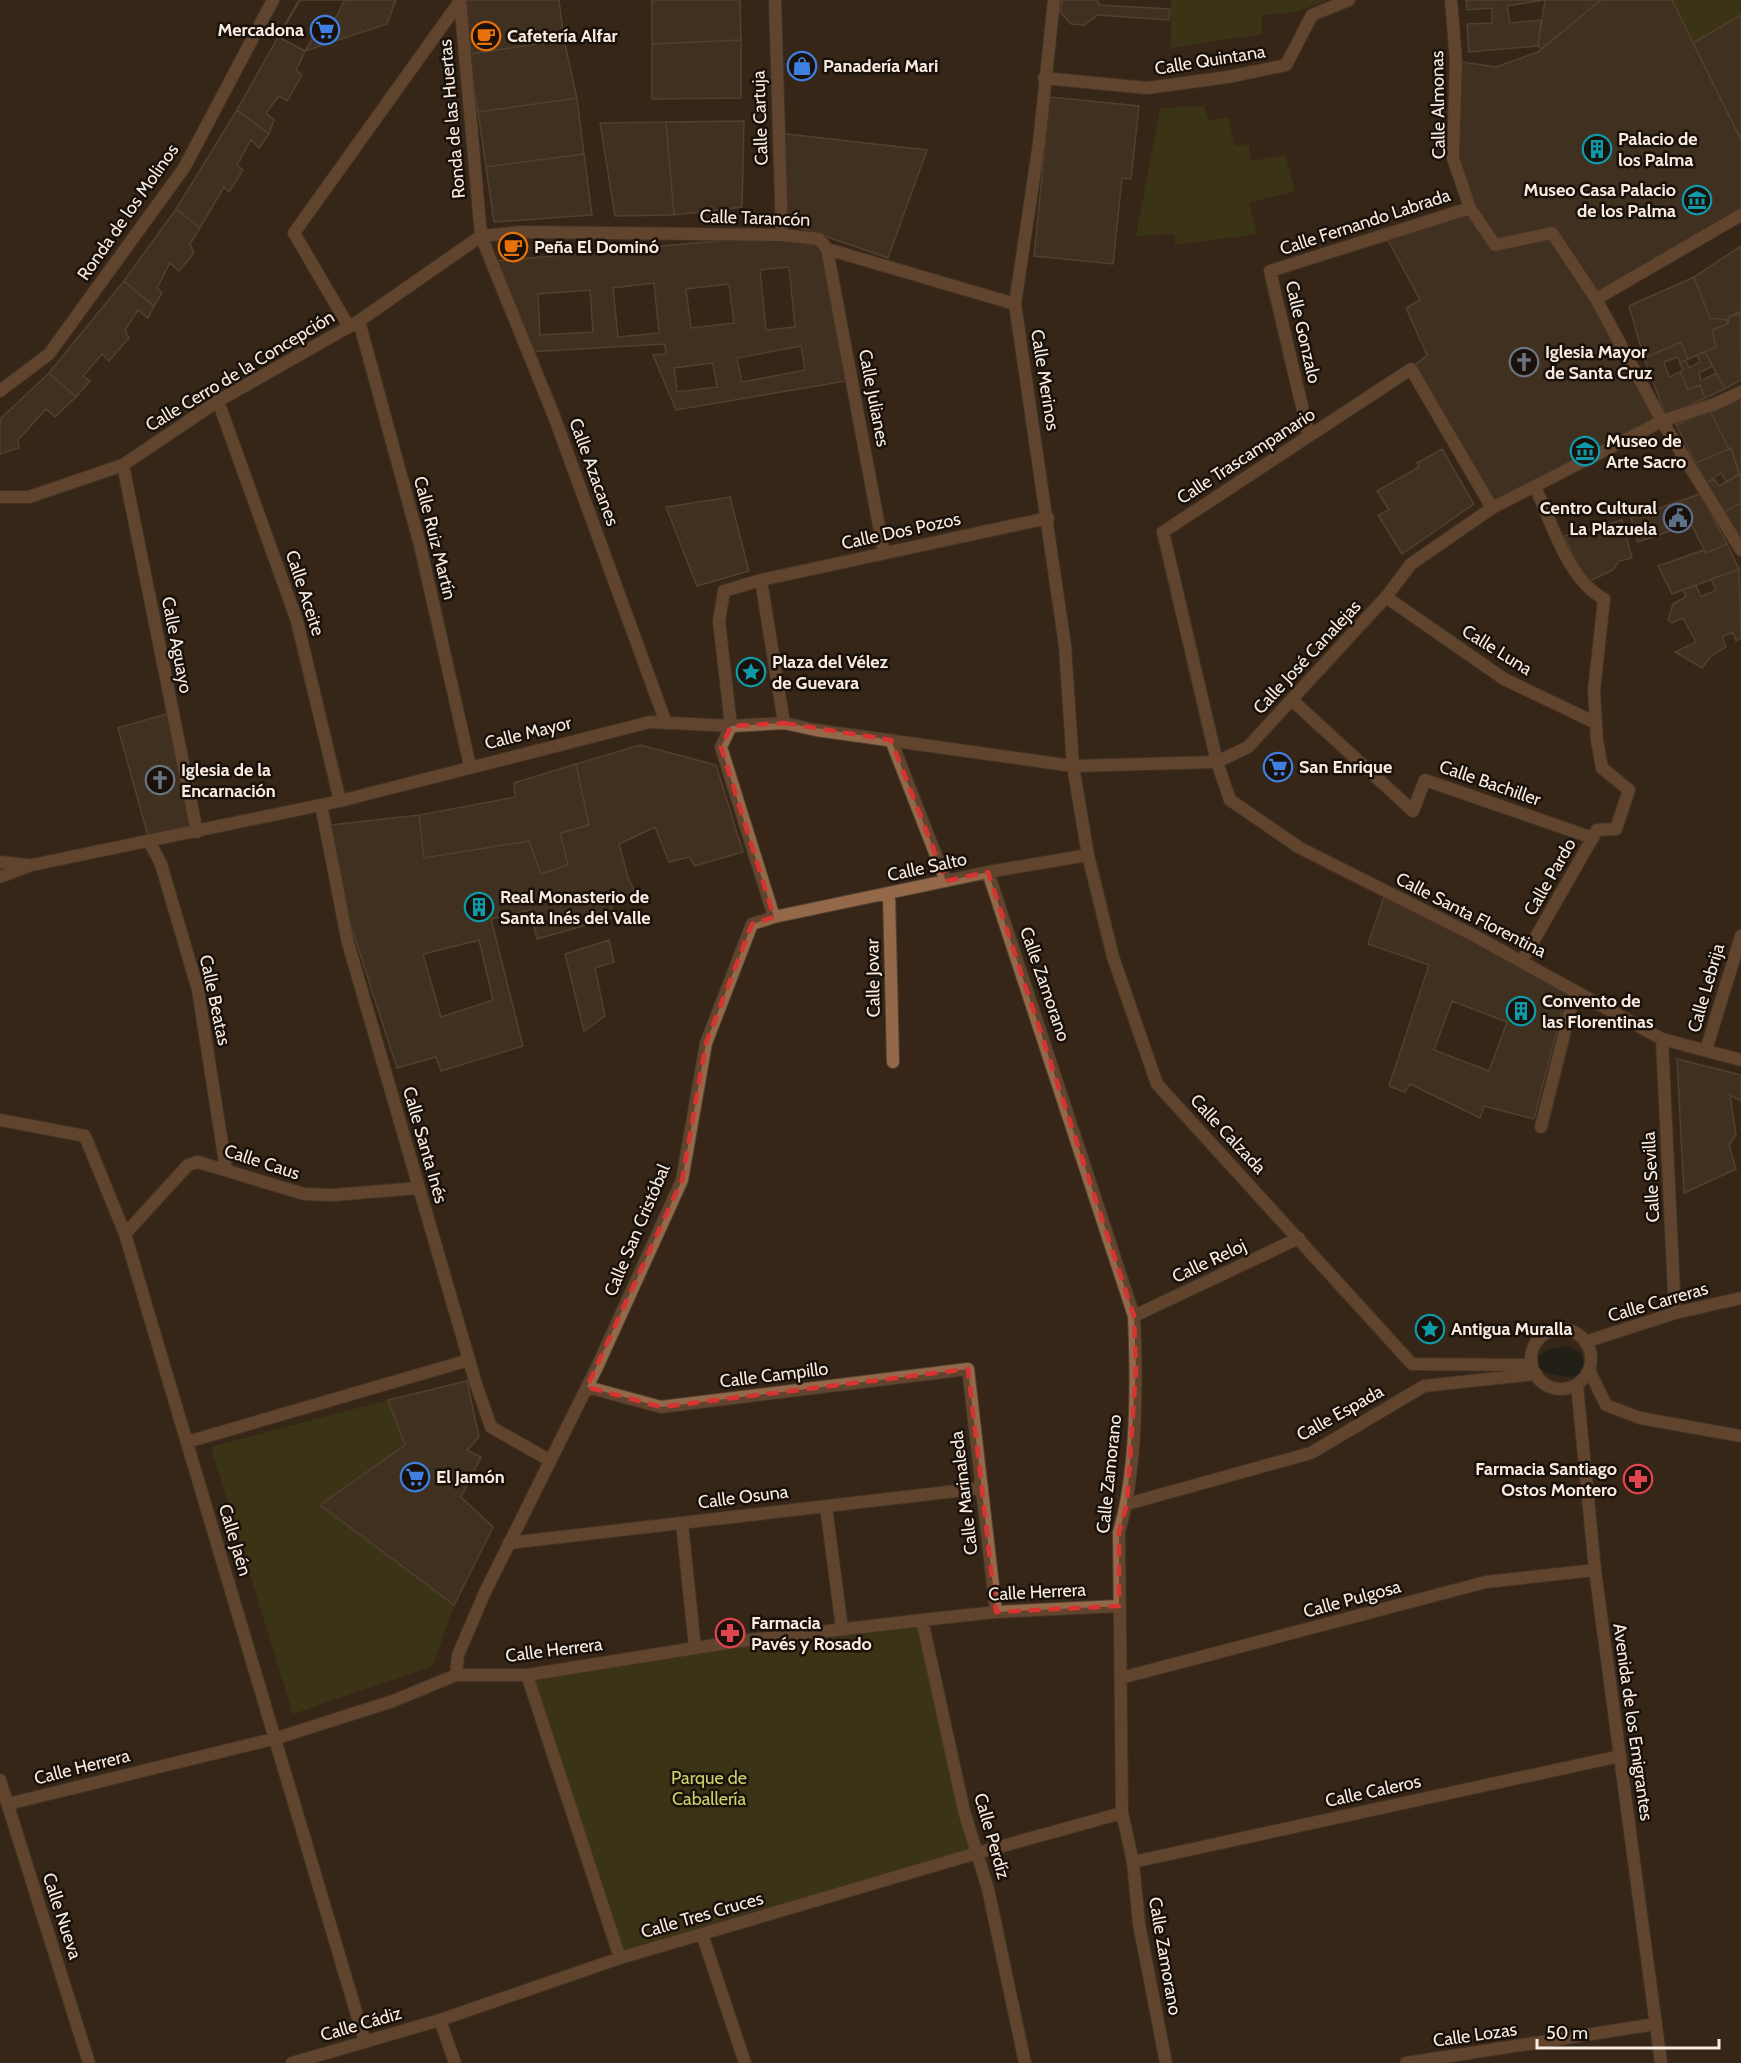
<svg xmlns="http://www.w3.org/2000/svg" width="1741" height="2063" viewBox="0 0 1741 2063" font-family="Cabin,sans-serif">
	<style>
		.green { fill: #414413 }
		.water { fill: #091717 }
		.building { fill: #4d3d2c; stroke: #715f4d; stroke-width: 1.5; fill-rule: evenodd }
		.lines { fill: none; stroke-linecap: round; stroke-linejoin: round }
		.service-casing { stroke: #524233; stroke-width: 14 }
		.pedestrian-casing { stroke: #524233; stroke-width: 14 }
		.minor-casing { stroke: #524233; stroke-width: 14 }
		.tertiary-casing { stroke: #524233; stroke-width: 14 }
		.service { stroke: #93694a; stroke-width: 12 }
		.pedestrian { stroke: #93694a; stroke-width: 12 }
		.minor { stroke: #93694a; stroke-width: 12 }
		.tertiary { stroke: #93694a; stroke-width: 12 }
		.marked { fill: none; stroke: #d83231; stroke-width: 4.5; stroke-dasharray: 12 8; stroke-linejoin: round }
		.labels { text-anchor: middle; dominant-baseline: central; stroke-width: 5; stroke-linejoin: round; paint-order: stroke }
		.poi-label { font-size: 18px; font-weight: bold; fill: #f7ebe2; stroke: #19110a; text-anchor: start }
		.street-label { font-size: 18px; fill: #f7ebe2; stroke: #19110a }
		.park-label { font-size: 18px; fill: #ccd36e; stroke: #19110a }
	</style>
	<rect width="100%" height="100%" fill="#372617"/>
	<!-- green -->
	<path class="green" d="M1171,0H1328L1295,12L1262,15V34L1171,48Z
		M1672,0H1741V15L1693,43Z
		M1204,106L1209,121L1228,117L1235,146L1249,144L1251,161L1285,155L1295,191L1249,203L1257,234L1175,245L1174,234L1136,236L1160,108Z
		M388,1400L405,1445L320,1505L454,1605L433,1666L293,1714L211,1447Z
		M922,1620L977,1853L620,1958L527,1675Z"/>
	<!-- water -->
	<path class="water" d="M1565,1346L1580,1352C1597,1385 1558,1378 1540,1370L1538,1356L1550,1349Z"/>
	<!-- building -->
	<path class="building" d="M299,0H396L387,24L305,51L278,37Z
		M300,0H345L335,19L327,15L305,51L278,37Z
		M466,0H559L564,40L469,54L460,1Z
		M652,0H740L741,40L652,44Z
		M1062,0H1098L1099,5L1170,9L1169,20L1098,15L1084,25L1071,24L1060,12Z
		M1466,0H1545L1507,6L1510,23L1541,20L1538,46L1469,52L1467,24L1492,23V8L1467,10Z
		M1601,0H1672L1741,140V215L1596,299L1552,233L1495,245L1470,208L1453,158L1456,61L1496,67L1538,52Z
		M1601,0L1541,49L1538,46L1545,0Z
		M1741,15V140L1693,43Z
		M278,37L305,51L296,70L302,75L287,101L279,96L266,113L274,120L269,134L237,110Z
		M564,40L577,98L478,112L469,54Z
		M741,40V98L652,99V44Z
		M1050,97L1139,106L1131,179L1122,178L1113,264L1034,256Z
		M577,98L584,154L486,167L478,112Z
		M237,110L269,134L259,148L251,140L237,165L243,170L229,192L224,187L200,228L176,209Z
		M744,121L742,207L674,215L666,122Z
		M666,122L674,215L615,216L600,123Z
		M778,133L927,150L888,258L781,221Z
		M584,154L592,215L494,222L486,167Z
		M1470,208L1495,245L1552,233L1662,421L1492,508L1411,369L1427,355L1406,308L1420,300L1385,235Z
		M176,209L200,228L190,244L194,253L179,271L170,263L157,288L162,293L154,306L124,281Z
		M782,235L819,239L852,380L676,410L653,355L666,354L665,344L528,352L497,261ZM789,267L795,327L766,330L760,270ZM654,283L659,333L618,337L613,288ZM729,284L734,323L691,328L686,289ZM590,290L593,332L540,335L538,294ZM801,346L805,370L742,382L737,358ZM713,363L717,387L677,392L674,368Z
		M1741,246V313L1729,317L1728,320L1710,318L1694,277Z
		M1694,277L1710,318L1727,320L1728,324L1712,330L1716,347L1688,359L1681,342L1644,358L1629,306Z
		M124,281L154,306L148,318L138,310L125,330L129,338L109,361L102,354L83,376L90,381L76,397L49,373Z
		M1740,312L1741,380L1725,389L1705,352L1716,347L1712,330L1728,324L1729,317Z
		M1681,342L1688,359L1680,363L1678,357L1664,362L1669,377L1680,372L1688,390L1700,385L1705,398L1666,416L1644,358Z
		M1705,352L1713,366L1699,373L1701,381L1716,373L1725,389L1705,398L1700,385L1688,390L1680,372L1683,370L1680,363L1686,360L1689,368L1700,362L1697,355Z
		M49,373L76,397L55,417L46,409L18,440L19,448L0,454V419Z
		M1741,396V477L1731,448L1729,449L1710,411Z
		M1710,411L1729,449L1696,463L1676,425Z
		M1731,448L1739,474L1726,482L1721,473L1707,483L1696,463Z
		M1442,449L1474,504L1402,554L1378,515L1389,510L1377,491L1419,467L1417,463Z
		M1740,474L1741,503L1723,512L1707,483L1714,479L1719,486Z
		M1700,494L1727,544L1706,553L1691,524L1638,542L1631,518Z
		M730,497L749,571L697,586L666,507Z
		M1741,503V543L1723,512Z
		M1622,520L1632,558L1619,561L1613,570L1586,583L1564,536Z
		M1727,544L1739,569L1672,594L1658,566L1704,550L1706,553Z
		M1739,569L1741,638L1736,641L1733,632L1722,637L1726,647L1711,656L1702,668L1675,652L1696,642L1683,618L1672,623L1668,620L1673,604L1686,597L1683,590L1696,585L1701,597L1716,590L1711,579Z
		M173,712L197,832L150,843L118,728Z
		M640,745L716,765L743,852L695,866L689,857L669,862L655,827L619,844L628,877L637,896L611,905L615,917L537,939L530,910L491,919L523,1046L441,1071L436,1057L397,1068L349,920L331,825L419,815L424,858L529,841L541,874L568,865L560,833L589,825L576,764ZM479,940L493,1000L441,1017L423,954Z
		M576,764L589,825L560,833L568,865L541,874L529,841L424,858L419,815L515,797L514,783Z
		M1386,891L1568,987L1534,1119L1484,1106L1480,1118L1410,1084L1405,1092L1389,1086L1429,965L1368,944ZM1452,1001L1507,1022L1489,1071L1434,1050Z
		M609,940L614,962L595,968L605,1016L584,1031L565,954Z
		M1677,1059L1741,1075V1101L1730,1095L1736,1135L1729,1145L1736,1169L1684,1193Z
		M467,1381L479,1437L467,1450L481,1457L461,1497L493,1527L454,1605L320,1505L405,1445L388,1400Z"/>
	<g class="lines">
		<!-- service casing -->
		<g class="service-casing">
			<path id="service" d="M321,805L348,943L476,1384L491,1427L549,1460
				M150,843L161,864L198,990L226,1169
				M1706,1050L1741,936
				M1541,1127L1575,991
				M125,1234L188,1165L198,1162L304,1194L334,1195L418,1188"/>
		</g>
		<!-- pedestrian casing -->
		<g class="pedestrian-casing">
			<path id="pedestrian" d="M782,235L819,239L827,249
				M826,1506L842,1629
				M682,1523L695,1648
				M509,1543L982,1488"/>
		</g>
		<!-- minor casing -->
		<g class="minor-casing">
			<path id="minor" d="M460,0L481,236L554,416L666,723
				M1451,0L1456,61L1453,158L1470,208L1495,245L1552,233L1596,299L1662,421L1741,550
				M1044,78L1147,88L1228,77L1286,65L1312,15L1349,0
				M481,236L522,232L782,235L775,0
				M1596,299L1741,215
				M359,321L420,545L470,766
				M349,327L294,233L460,1
				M218,401L297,621L340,801
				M1309,436L1270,271L1470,208
				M123,465L197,832
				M0,497H29L123,465L218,401L359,321L481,236
				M1492,508L1411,369L1163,532L1217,762L1230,800L1300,848L1473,935L1662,1039L1741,1060
				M884,553L827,249L1015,304
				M761,580L1048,518
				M1386,597L1504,679L1596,723
				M1293,701L1413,811L1425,780L1593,838
				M891,740L946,881
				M988,872L1134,1316C1137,1380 1137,1471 1119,1532L1122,1813L1133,1862L1139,1924L1166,2063
				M889,894L893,1062
				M774,917L988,872L1088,855
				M1522,961L1597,830L1616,829L1629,790L1602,768L1597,740L1594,691L1604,599C1568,580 1552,523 1535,487
				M1662,1039L1675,1313
				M0,1120L85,1136L125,1234L365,2042
				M1134,1316L1299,1238
				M587,1387L661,1407L968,1369L996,1612
				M187,1442L469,1360
				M1127,1504L1311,1453L1424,1386L1536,1374
				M922,1620L964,1811L988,1889L1025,2063
				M456,1675L458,1655L485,1592L597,1367L682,1180L706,1043L752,924L774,917L721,747L731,726L719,621L724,591L761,580L784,723
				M527,1675L620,1958
				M1121,1678L1486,1582L1595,1570
				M8,1804L277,1738L393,1701L456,1675H527L733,1642L922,1620L996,1612L1119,1606
				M1133,1862L1620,1756
				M702,1934L745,2063
				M440,2020L455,2063
				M292,2063L440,2020L620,1958L977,1853L1122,1813
				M1406,2063L1656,2024"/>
		</g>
		<!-- tertiary casing -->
		<g class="tertiary-casing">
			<path id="tertiary" d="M1054,0L1039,143L1015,304L1065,646L1073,766L1088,855L1113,957L1157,1084L1412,1364L1532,1365
				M0,391L49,354L184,168L273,0
				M0,862L28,865
				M0,877L32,865L340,801L650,722L731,726L784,723L816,730L1073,766L1217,762L1248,747L1386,597L1411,564L1492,508L1662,421L1715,404L1741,392
				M1531 1359a30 30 0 1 1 60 0a30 30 0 1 1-60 0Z
				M1585,1342L1675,1313L1741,1298
				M1589,1370L1606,1405L1640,1418L1741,1436
				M1577,1385L1595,1570L1661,2063
				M0,1780L89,2063"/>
		</g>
		<!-- service -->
		<use href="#service" class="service"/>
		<!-- pedestrian -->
		<use href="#pedestrian" class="pedestrian"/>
		<!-- minor -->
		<use href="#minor" class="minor"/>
		<!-- tertiary -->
		<use href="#tertiary" class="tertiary"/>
	</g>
	<!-- marked area -->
	<path d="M0 0H1741V2063H0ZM784,723L891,740L946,881L988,872L1134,1316L1136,1369L1127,1504L1119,1532V1606L996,1612L968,1369L661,1407L587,1387L682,1180L706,1043L752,924L774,917L721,747L731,726Z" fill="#372617" fill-opacity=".55" fill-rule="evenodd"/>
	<path class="marked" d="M784,723L891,740L946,881L988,872L1134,1316L1136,1369L1127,1504L1119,1532V1606L996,1612L968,1369L661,1407L587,1387L682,1180L706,1043L752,924L774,917L721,747L731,726Z"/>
	<!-- icons -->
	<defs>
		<g id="supermarket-ring" transform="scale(1.5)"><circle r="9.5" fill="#19110a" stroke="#3f7fe0" stroke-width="1.5"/><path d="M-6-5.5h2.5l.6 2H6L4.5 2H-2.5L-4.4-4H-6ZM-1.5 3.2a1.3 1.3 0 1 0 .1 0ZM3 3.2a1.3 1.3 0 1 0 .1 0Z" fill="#3f7fe0"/></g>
		<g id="cafe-ring" transform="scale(1.5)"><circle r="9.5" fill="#19110a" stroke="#e8710a" stroke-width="1.5"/><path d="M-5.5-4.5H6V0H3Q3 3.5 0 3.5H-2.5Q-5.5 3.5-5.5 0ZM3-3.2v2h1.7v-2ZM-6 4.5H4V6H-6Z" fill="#e8710a"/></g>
		<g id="shop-ring" transform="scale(1.5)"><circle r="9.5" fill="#19110a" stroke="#3f7fe0" stroke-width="1.5"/><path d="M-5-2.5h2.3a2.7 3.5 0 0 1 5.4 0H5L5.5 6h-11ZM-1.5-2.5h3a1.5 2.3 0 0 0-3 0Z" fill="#3f7fe0"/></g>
		<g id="building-ring" transform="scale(1.5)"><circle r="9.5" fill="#19110a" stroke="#0f9aa8" stroke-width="1.5"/><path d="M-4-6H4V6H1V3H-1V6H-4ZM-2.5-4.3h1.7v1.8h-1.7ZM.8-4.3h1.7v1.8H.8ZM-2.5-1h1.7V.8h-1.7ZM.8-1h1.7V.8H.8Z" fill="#0f9aa8"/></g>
		<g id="museum-ring" transform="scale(1.5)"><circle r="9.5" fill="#19110a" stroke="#0f9aa8" stroke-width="1.5"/><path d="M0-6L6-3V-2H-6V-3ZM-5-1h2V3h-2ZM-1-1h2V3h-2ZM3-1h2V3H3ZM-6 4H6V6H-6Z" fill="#0f9aa8"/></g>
		<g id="church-ring" transform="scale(1.5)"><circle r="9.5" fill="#19110a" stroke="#6b7280" stroke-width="1.5"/><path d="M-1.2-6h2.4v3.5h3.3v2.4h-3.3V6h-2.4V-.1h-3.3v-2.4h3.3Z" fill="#6b7280"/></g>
		<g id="civic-ring" transform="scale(1.5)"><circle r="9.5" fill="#19110a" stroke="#5c6f8a" stroke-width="1.5"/><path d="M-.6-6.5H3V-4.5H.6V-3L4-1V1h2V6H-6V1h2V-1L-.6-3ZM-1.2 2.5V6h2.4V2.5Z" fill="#5c6f8a"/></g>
		<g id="sight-ring" transform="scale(1.5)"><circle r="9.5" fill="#19110a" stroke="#0f9aa8" stroke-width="1.5"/><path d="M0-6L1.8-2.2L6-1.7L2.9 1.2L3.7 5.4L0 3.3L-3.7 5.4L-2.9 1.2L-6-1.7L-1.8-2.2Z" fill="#0f9aa8"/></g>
		<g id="pharmacy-ring" transform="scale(1.5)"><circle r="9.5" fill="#19110a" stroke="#e0444e" stroke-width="1.5"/><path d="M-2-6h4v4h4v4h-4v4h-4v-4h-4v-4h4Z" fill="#e0444e"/></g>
	</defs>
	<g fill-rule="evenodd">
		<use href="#supermarket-ring" x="325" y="30"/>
		<use href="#cafe-ring" x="486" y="36"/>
		<use href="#shop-ring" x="802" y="66"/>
		<use href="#building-ring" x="1597" y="149"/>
		<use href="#museum-ring" x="1697" y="200"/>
		<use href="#cafe-ring" x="513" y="247"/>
		<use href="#church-ring" x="1524" y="362"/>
		<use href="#museum-ring" x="1585" y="451"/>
		<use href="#civic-ring" x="1678" y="518"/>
		<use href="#sight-ring" x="751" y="672"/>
		<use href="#supermarket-ring" x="1278" y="767"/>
		<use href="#church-ring" x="160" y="780"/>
		<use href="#building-ring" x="479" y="907"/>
		<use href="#building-ring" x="1521" y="1011"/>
		<use href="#sight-ring" x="1430" y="1329"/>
		<use href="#supermarket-ring" x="415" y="1477"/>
		<use href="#pharmacy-ring" x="1638" y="1479"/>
		<use href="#pharmacy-ring" x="730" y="1633"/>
	</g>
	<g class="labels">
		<!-- poi labels -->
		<g class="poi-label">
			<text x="304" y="30" text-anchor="end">Mercadona</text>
			<text x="507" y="36">Cafetería Alfar</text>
			<text x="823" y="66">Panadería Mari</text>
			<text x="1618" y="139">Palacio de<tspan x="1618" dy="21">los Palma</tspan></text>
			<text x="1676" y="190" text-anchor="end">Museo Casa Palacio<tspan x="1676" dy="21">de los Palma</tspan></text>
			<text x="534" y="247">Peña El Dominó</text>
			<text x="1545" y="352">Iglesia Mayor<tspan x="1545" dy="21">de Santa Cruz</tspan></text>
			<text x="1606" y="441">Museo de<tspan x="1606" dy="21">Arte Sacro</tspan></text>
			<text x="1657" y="508" text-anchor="end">Centro Cultural<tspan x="1657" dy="21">La Plazuela</tspan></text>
			<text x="772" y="662">Plaza del Vélez<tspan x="772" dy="21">de Guevara</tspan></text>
			<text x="1299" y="767">San Enrique</text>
			<text x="181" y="770">Iglesia de la<tspan x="181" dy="21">Encarnación</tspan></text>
			<text x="500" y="897">Real Monasterio de<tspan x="500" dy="21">Santa Inés del Valle</tspan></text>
			<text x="1542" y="1001">Convento de<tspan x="1542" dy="21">las Florentinas</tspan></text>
			<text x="1451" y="1329">Antigua Muralla</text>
			<text x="1617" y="1469" text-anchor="end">Farmacia Santiago<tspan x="1617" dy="21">Ostos Montero</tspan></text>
			<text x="436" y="1477">El Jamón</text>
			<text x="751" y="1623">Farmacia<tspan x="751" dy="21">Pavés y Rosado</tspan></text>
		</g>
		<!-- street labels -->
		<g class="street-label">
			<text transform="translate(1210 60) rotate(-9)">Calle Quintana</text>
			<text transform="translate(1438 105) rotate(-91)">Calle Almonas</text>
			<text transform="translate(760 118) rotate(-92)">Calle Cartuja</text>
			<text transform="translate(452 119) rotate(-95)">Ronda de las Huertas</text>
			<text transform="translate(128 212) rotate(-55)">Ronda de los Molinos</text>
			<text transform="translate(755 218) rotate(2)">Calle Tarancón</text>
			<text transform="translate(1365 222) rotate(-18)">Calle Fernando Labrada</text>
			<text transform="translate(1303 332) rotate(77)">Calle Gonzalo</text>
			<text transform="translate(240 371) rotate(-31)">Calle Cerro de la Concepción</text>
			<text transform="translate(1045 380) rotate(81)">Calle Merinos</text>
			<text transform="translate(874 398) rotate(79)">Calle Julianes</text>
			<text transform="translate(1246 456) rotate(-33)">Calle Trascampanario</text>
			<text transform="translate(594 472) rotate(70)">Calle Azacanes</text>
			<text transform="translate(901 531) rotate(-12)">Calle Dos Pozos</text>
			<text transform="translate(435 538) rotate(76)">Calle Ruiz Martín</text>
			<text transform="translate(305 593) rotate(72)">Calle Aceite</text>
			<text transform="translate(177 645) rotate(79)">Calle Aguayo</text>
			<text transform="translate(1497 650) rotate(32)">Calle Luna</text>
			<text transform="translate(1307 657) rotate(-47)">Calle José Canalejas</text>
			<text transform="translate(528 733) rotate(-14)">Calle Mayor</text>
			<text transform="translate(1490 783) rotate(19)">Calle Bachiller</text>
			<text transform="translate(927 867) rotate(-12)">Calle Salto</text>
			<text transform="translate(1550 877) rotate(-60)">Calle Pardo</text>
			<text transform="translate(1471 915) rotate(27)">Calle Santa Florentina</text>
			<text transform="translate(873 978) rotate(-91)">Calle Jovar</text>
			<text transform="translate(1045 984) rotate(71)">Calle Zamorano</text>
			<text transform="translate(1706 988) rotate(-74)">Calle Lebrija</text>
			<text transform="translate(215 1000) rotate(78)">Calle Beatas</text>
			<text transform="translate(1228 1134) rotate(47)">Calle Calzada</text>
			<text transform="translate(425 1145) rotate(74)">Calle Santa Inés</text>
			<text transform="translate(262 1162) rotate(18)">Calle Caus</text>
			<text transform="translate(1651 1177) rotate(-93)">Calle Sevilla</text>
			<text transform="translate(637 1230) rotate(-67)">Calle San Cristóbal</text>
			<text transform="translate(1209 1261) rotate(-25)">Calle Reloj</text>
			<text transform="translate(1658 1302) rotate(-16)">Calle Carreras</text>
			<text transform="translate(774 1375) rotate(-7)">Calle Campillo</text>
			<text transform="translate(1340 1413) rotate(-29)">Calle Espada</text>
			<text transform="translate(1109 1474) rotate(-84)">Calle Zamorano</text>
			<text transform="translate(964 1493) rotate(-97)">Calle Marinaleda</text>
			<text transform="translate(743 1497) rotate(-7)">Calle Osuna</text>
			<text transform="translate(235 1540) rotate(73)">Calle Jaén</text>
			<text transform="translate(1037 1592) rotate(-3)">Calle Herrera</text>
			<text transform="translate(1352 1599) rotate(-15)">Calle Pulgosa</text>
			<text transform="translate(554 1650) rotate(-7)">Calle Herrera</text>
			<text transform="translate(1633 1722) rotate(82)">Avenida de los Emigrantes</text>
			<text transform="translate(82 1767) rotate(-14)">Calle Herrera</text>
			<text transform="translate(1373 1791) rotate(-12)">Calle Caleros</text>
			<text transform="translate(992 1836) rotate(74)">Calle Perdíz</text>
			<text transform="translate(702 1915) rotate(-16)">Calle Tres Cruces</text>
			<text transform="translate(62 1916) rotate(72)">Calle Nueva</text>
			<text transform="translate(1165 1956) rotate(80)">Calle Zamorano</text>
			<text transform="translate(361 2024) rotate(-16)">Calle Cádiz</text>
			<text transform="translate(1475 2035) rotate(-8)">Calle Lozas</text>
		</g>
		<!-- park labels -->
		<g class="park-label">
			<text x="709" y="1778">Parque de<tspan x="709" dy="21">Caballería</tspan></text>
		</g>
	</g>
	<!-- scale -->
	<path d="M1537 2039v9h182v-9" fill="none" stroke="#f7ebe2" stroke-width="3"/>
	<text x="1546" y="2039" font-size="18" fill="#f7ebe2" stroke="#19110a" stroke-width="4.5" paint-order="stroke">50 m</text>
</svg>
